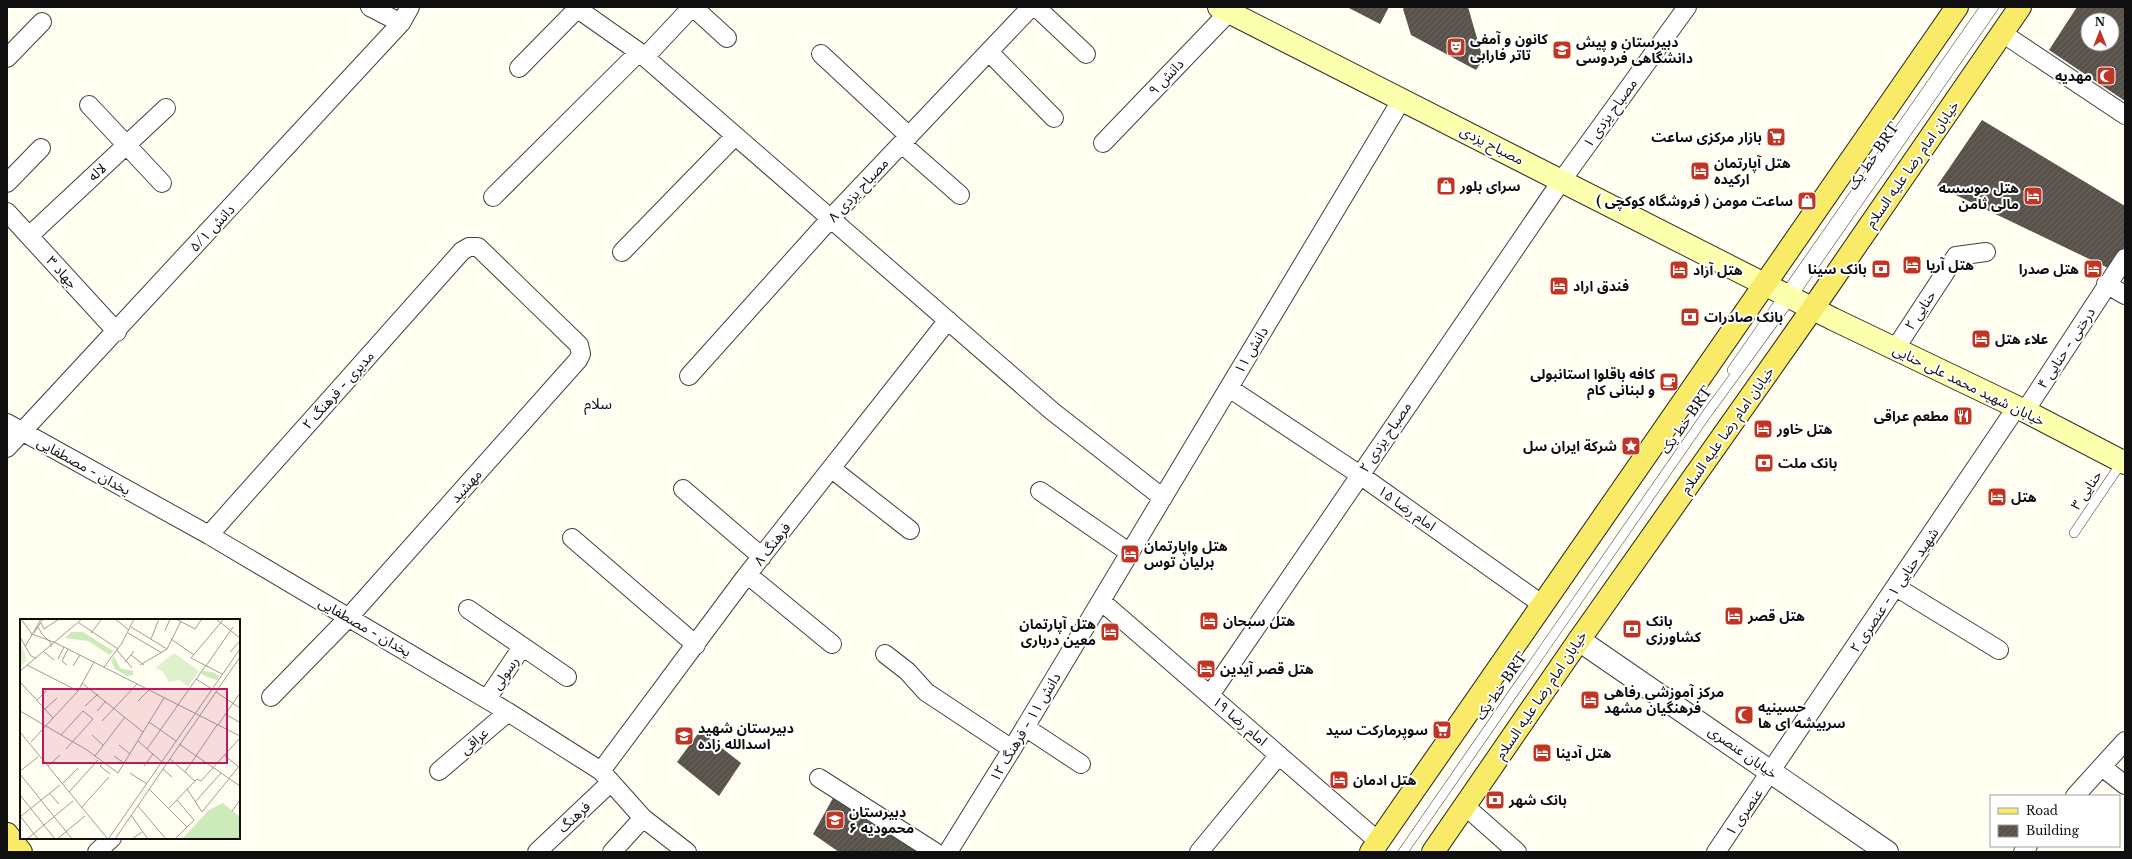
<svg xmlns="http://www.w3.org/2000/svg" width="2132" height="859" viewBox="0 0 2132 859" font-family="'Libre Baskerville','Noto Sans Arabic',serif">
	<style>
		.building { fill: url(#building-hatch); fill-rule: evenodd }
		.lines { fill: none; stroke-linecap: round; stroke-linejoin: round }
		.service-casing { stroke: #424242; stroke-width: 10 }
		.minor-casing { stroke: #424242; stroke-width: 20 }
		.tertiary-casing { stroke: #424242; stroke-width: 24 }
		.secondary-casing { stroke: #313131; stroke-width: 24 }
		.primary-casing { stroke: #202020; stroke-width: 24 }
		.service { stroke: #fff; stroke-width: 9 }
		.minor { stroke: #fff; stroke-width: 18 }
		.tertiary { stroke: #fff; stroke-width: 22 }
		.secondary { stroke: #fcffac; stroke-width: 22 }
		.primary { stroke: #f9eb67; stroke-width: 22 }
		.labels { text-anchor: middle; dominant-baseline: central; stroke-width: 4; stroke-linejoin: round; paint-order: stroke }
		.poi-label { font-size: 14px; font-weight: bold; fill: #0f0f0f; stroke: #fff; text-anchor: start }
		.street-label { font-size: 14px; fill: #0f0f0f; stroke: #fff }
		.neighbourhood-label { font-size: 15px; fill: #0f0f0f; stroke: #fff }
		.inset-road { fill: none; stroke: #9f9e97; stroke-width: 1 }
		.view { fill: #c2185b; fill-opacity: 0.15; stroke: #c2185b; stroke-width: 2 }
		.inset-edge { fill: none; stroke: #0f0f0f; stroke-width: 2 }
	</style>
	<defs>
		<pattern id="building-hatch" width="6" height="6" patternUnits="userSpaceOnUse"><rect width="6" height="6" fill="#58524b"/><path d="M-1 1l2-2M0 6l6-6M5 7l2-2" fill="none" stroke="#6b6661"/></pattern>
	</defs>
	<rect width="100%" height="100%" fill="#fffef1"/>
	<!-- building -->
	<path class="building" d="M1347,7H1389L1380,24Z
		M1405,7H1468L1483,59L1476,70L1411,35L1403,9Z
		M2077,7H2125V101L2049,50ZM2088,20H2112V44H2088Z
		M1982,120L2125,206V247L2110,269L1937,186Z
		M700,731L741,763L719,796L677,762Z
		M833,798L919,852H839L813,834Z"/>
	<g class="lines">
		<!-- service casing -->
		<g class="service-casing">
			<path id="service" d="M1732,370L1985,7
				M2074,533L2122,462
				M1403,852L1706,415L1792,297L1994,7"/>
		</g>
		<!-- minor casing -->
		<g class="minor-casing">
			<path id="minor" d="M370,7L401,23
				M575,7L639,52L1052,411L1163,498
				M693,7L727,38
				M1036,7L1086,54
				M2002,33L2125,115
				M989,52L1054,118
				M821,54L909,136
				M645,57L692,7
				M7,58L42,22
				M519,68L577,9
				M89,105L162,183
				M1103,143L1229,12
				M902,144L960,195
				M7,183L41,148
				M493,197L639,52
				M7,212L117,332
				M29,236L166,108
				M622,252L735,136
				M2106,284L2125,295
				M1895,349L1956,256L1986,252
				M689,376L831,218L1031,7
				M1229,388L1360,475L1543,605
				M2025,411L2125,258
				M7,423L209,535L508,712L601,771L643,818L687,852
				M7,448L401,23L410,7
				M832,469L910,530
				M683,489L762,557
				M1040,491L1130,553
				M209,535L462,251L469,247H478L579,345L581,354L578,360L349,617L271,697
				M572,538L696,645
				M748,575L832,644
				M1896,587L1999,650
				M1101,601L1379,842
				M468,609L567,677
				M885,654L907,671L926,692L1012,749
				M1210,695L1562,180L1687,7
				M487,699L522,647
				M1025,727L1081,764
				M2102,767L2125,785
				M439,771L508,712
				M601,771L743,580L948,320
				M819,778L935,852
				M2075,796L2125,741
				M1465,806L1517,852
				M97,852L112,838
				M537,852L611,782
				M612,852L643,818
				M948,852L1012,749L1402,99
				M1199,852L1279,755
				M1716,852L2016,408
				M2023,852L2028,846"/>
		</g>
		<!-- tertiary casing -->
		<g class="tertiary-casing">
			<path id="tertiary" d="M1579,640L1887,852"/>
		</g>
		<!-- secondary casing -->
		<g class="secondary-casing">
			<path id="secondary" d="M1219,7L1833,319L2025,411L2125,463"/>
		</g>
		<!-- primary casing -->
		<g class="primary-casing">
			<path id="primary" d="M7,834L21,852
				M1371,852L1957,7
				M1433,852L1579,640L1813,308L2020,7"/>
		</g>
		<!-- service -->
		<use href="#service" class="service"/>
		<!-- minor -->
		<use href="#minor" class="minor"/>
		<!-- tertiary -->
		<use href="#tertiary" class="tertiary"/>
		<!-- secondary -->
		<use href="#secondary" class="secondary"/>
		<!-- primary -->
		<use href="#primary" class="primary"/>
	</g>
	<!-- icons -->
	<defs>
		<g id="theatre-square" transform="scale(1)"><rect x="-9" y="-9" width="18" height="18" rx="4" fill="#c13525" stroke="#fff"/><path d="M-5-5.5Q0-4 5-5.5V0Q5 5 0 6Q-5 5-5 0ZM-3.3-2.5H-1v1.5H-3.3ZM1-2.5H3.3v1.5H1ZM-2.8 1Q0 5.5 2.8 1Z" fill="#fff"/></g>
		<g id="school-square" transform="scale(1)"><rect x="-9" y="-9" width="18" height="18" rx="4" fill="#c13525" stroke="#fff"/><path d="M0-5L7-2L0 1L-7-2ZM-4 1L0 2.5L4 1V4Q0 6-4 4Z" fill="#fff"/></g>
		<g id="mosque-square" transform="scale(1)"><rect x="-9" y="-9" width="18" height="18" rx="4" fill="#c13525" stroke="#fff"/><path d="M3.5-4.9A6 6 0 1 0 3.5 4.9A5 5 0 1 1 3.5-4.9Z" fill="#fff"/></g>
		<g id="supermarket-square" transform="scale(1)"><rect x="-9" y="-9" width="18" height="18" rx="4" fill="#c13525" stroke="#fff"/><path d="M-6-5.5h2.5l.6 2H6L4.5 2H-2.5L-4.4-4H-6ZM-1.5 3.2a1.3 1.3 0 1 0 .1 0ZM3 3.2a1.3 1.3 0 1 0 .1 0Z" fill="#fff"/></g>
		<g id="hotel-square" transform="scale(1)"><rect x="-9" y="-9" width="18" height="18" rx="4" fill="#c13525" stroke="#fff"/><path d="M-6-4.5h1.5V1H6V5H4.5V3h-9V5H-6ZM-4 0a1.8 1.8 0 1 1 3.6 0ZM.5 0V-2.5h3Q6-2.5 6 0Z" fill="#fff"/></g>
		<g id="shop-square" transform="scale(1)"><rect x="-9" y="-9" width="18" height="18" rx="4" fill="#c13525" stroke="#fff"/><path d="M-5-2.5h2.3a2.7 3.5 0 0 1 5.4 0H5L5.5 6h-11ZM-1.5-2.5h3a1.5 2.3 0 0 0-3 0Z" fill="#fff"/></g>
		<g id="bank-square" transform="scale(1)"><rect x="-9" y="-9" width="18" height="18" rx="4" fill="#c13525" stroke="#fff"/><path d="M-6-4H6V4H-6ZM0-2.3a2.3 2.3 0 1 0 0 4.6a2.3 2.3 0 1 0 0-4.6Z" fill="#fff"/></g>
		<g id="cafe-square" transform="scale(1)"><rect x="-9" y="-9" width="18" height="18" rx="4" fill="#c13525" stroke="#fff"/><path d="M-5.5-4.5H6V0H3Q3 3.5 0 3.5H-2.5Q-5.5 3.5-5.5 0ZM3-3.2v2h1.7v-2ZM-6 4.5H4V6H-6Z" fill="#fff"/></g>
		<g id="restaurant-square" transform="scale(1)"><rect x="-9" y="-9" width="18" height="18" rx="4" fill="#c13525" stroke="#fff"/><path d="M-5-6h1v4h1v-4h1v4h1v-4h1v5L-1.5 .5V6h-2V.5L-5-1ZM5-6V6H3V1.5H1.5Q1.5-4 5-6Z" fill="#fff"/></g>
		<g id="sight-square" transform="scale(1)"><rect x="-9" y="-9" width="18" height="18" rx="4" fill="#c13525" stroke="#fff"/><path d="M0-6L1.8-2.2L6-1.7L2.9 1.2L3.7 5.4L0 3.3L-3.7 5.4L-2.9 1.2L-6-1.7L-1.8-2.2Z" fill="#fff"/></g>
	</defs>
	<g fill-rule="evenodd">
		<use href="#theatre-square" x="1456" y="47"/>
		<use href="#school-square" x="1562" y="50"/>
		<use href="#mosque-square" x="2106" y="76"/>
		<use href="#supermarket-square" x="1776" y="137"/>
		<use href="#hotel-square" x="1700" y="171"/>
		<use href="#shop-square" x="1446" y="186"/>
		<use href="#hotel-square" x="2033" y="196"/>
		<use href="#shop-square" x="1807" y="201"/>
		<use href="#hotel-square" x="1912" y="265"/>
		<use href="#bank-square" x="1881" y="269"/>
		<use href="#hotel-square" x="2093" y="269"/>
		<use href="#hotel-square" x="1679" y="270"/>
		<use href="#hotel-square" x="1559" y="286"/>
		<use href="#bank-square" x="1690" y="317"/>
		<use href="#hotel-square" x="1981" y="339"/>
		<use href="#cafe-square" x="1669" y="382"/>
		<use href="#restaurant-square" x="1963" y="416"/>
		<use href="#hotel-square" x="1763" y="429"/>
		<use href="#sight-square" x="1631" y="446"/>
		<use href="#bank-square" x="1764" y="463"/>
		<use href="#hotel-square" x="1997" y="497"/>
		<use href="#hotel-square" x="1130" y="554"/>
		<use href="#hotel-square" x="1734" y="616"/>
		<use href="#hotel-square" x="1209" y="621"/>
		<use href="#bank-square" x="1632" y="629"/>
		<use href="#hotel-square" x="1110" y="632"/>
		<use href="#hotel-square" x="1206" y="669"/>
		<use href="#hotel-square" x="1590" y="700"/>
		<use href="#mosque-square" x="1744" y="715"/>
		<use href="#supermarket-square" x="1442" y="730"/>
		<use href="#school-square" x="684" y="736"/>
		<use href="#hotel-square" x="1542" y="753"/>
		<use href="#hotel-square" x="1339" y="780"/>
		<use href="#bank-square" x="1495" y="800"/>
		<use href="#school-square" x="835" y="820"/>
	</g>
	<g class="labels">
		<!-- poi labels -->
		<g class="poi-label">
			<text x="1470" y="39">کانون و آمفی<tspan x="1470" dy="16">تاتر فارابی</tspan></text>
			<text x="1576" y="42">دبیرستان و پیش<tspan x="1576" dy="16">دانشگاهی فردوسی</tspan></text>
			<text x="2092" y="76" text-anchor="end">مهدیه</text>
			<text x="1762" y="137" text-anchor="end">بازار مرکزی ساعت</text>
			<text x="1714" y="163">هتل آپارتمان<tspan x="1714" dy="16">ارکیده</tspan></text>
			<text x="1460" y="186">سرای بلور</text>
			<text x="2019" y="188" text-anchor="end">هتل موسسه<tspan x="2019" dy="16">مالی ثامن</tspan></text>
			<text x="1793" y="201" text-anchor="end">ساعت مومن ( فروشگاه کوکچی )</text>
			<text x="1926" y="265">هتل آریا</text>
			<text x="1867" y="269" text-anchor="end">بانک سینا</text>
			<text x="2079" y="269" text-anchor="end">هتل صدرا</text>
			<text x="1693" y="270">هتل آراد</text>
			<text x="1573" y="286">فندق اراد</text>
			<text x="1704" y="317">بانک صادرات</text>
			<text x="1995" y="339">علاء هتل</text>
			<text x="1655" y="374" text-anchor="end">کافه باقلوا استانبولی<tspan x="1655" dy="16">و لبنانی کام</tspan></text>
			<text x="1949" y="416" text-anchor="end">مطعم عراقی</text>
			<text x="1777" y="429">هتل خاور</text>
			<text x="1617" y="446" text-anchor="end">شركة ايران سل</text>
			<text x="1778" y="463">بانک ملت</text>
			<text x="2011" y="497">هتل</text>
			<text x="1144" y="546">هتل واپارتمان<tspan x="1144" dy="16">برلیان توس</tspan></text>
			<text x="1748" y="616">هتل قصر</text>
			<text x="1223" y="621">هتل سبحان</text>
			<text x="1646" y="621">بانک<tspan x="1646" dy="16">کشاورزی</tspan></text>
			<text x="1096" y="624" text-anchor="end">هتل آپارتمان<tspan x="1096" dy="16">معین درباری</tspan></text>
			<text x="1220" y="669">هتل قصر آیدین</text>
			<text x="1604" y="692">مرکز آموزشی رفاهی<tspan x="1604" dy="16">فرهنگیان مشهد</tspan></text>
			<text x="1758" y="707">حسینیه<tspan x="1758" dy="16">سربیشه ای ها</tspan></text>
			<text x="698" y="728">دبیرستان شهید<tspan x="698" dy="16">اسدالله زاده</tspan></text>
			<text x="1428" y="730" text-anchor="end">سوپرمارکت سید</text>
			<text x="1556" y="753">هتل آدینا</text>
			<text x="1353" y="780">هتل ادمان</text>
			<text x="1509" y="800">بانک شهر</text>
			<text x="849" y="812">دبیرستان<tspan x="849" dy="16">محمودیه ۶</tspan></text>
		</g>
		<!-- street labels -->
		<g class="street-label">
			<text transform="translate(1166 77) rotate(-46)">دانش ۹</text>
			<text transform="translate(1610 113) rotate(-54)">مصباح یزدی ۱</text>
			<text transform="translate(1492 145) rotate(27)">مصباح یزدی</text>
			<text transform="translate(1873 156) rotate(-55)">خط یک BRT</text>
			<text transform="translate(1912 164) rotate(-55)">خیابان امام رضا علیه السلام</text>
			<text transform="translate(97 172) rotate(-43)">لاله</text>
			<text transform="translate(858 190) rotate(-47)">مصباح یزدی ۸</text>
			<text transform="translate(212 228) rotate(-47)">دانش ۵/۱</text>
			<text transform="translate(62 272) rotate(48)">جهاد ۳</text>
			<text transform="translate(1920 310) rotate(-56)">حنایی ۲</text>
			<text transform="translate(2066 348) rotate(-57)">درختی - حنایی ۴</text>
			<text transform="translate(1251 350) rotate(-59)">دانش ۱۱</text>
			<text transform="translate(1969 385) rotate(26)">خیابان شهید محمد علی حنایی</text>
			<text transform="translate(338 390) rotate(-48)">مدیری - فرهنگ ۲</text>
			<text transform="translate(1686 420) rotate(-55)">خط یک BRT</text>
			<text transform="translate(1727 430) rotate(-55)">خیابان امام رضا علیه السلام</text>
			<text transform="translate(1385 437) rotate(-56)">مصباح یزدی ۲</text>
			<text transform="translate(84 466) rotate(29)">یخدان - مصطفایی</text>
			<text transform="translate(466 486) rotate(-48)">مهشید</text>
			<text transform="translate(2086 490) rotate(-56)">حنایی ۳</text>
			<text transform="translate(1407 508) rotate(35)">امام رضا ۱۵</text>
			<text transform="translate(772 544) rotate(-52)">فرهنگ ۸</text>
			<text transform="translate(1894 590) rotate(-56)">شهید حنایی ۱ - عنصری ۲</text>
			<text transform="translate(365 627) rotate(30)">یخدان - مصطفایی</text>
			<text transform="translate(505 673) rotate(-56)">رسولی</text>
			<text transform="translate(1501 686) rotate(-55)">خط یک BRT</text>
			<text transform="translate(1541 695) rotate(-56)">خیابان امام رضا علیه السلام</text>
			<text transform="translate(1240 721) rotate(41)">امام رضا ۱۹</text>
			<text transform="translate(1025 727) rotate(-59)">دانش ۱۱ - فرهنگ ۱۲</text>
			<text transform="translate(474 741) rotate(-41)">عراقی</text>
			<text transform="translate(1743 752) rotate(35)">خیابان عنصری</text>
			<text transform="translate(1744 812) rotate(-55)">عنصری ۱</text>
			<text transform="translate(574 817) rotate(-43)">فرهنگ</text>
		</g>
		<!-- neighbourhood labels -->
		<g class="neighbourhood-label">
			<text x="598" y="403">سلام</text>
		</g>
	</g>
	<!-- overview -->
	<g transform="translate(20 619)">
		<rect width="220" height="220" fill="#fffef1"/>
		<path d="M51,13H63L93,32L90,36L68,22L45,19ZM94,37L100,49L113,52V56L107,57L95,50L91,42ZM183,52L193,53L199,57L197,61L187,58L181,55Z" fill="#cceaba"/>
		<path d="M203,184L220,198V220H162L189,191Z" fill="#cceaba"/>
		<path d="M0,22L7,41L0,47ZM154,34L179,52L168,68L160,61L149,63L142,52L135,49Z" fill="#dff1cc"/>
		<path class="inset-road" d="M1,0L12,15L36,24L220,117M95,0L109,11M156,0L175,10L182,0M196,0L220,19M21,4L24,10L39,0M59,4L98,30M18,8L22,15L31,24V28M111,8L147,30M145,12L150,0M14,14L23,0M71,14L82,0M108,14L142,34M0,18L11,37L16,39M131,20L139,0M151,20L174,36M5,28L21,0M97,31L112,49M24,33L34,41M210,33L220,22M111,36L124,46M38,40L44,28M105,43L114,32M7,46L58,72M47,46L42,42L48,30M120,46L147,30L161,2M53,47L60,36M186,47L213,8M84,48L102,24L114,0M0,52L62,0M202,55L171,39L203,1M176,60L192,70M0,63L33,99M62,64L123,113M196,73L220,89M17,81L26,72M118,82L129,71M65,87L78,75M25,90L37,79M0,92L67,131L98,154L144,79M77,92L86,82M205,95L219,103M82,102L117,65M129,103L156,122M198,106L220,74M0,113L87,219M41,116L63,92L73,100L46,130M72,116L83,126M118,122L142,143M11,123L58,72L74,43M159,125L220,167M99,126L110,135M127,130L186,46M204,136L219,148M75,137L105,98M94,137L104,144M150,140L175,162M82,144L80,147L90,155M28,147L40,136M124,147L133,135M143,150L152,158M0,152L18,138M165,153L197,106M110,154L127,165M0,155L52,220M42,165L58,149M129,170L167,208M167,170L182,193L220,146M49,173L78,141M29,174L39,185M0,176L35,220M175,183L201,154M118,187L146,220M61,189L89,158M149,189L177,160L181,162L220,119M212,192L220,181M111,196L128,220M0,197L18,220M0,198L40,166M89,219L220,30M7,220L53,182M37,220L65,197M95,220L220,38M112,220L122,213M155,220L174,201L157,181"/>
		<path class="view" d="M23,70H207V144H23Z"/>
		<rect width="220" height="220" class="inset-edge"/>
	</g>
	<!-- border -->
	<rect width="2132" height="859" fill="none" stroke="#0f0f0f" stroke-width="16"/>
	<!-- legend -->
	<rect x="1990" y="795" width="130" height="52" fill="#ffffff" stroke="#9f9f9f"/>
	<rect x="1998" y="808" width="20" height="6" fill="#f9eb67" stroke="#9f9f9f"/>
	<text x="2026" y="815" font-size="12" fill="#0f0f0f">Road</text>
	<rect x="1998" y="825" width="20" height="12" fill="url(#building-hatch)" stroke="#9f9f9f"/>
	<text x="2026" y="835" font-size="12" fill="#0f0f0f">Building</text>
	<!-- north arrow -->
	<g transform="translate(2100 32)"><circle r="19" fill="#ffffff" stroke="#9f9f9f"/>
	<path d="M0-3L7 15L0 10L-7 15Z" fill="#c13525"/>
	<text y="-6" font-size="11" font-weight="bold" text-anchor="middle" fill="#0f0f0f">N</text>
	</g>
</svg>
